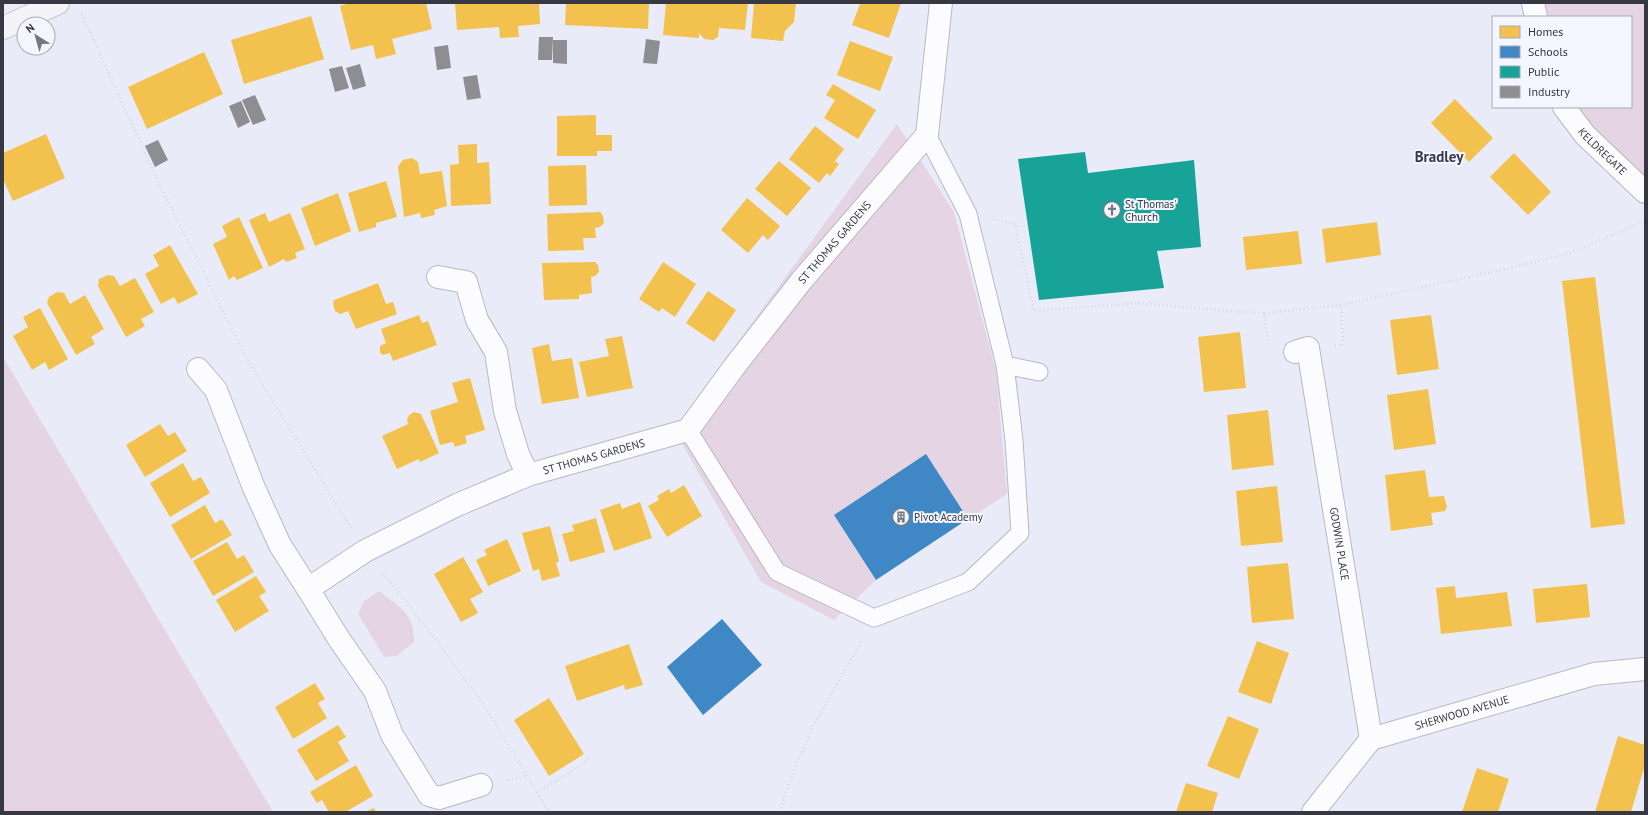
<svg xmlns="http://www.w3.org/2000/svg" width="1648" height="815" viewBox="0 0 1648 815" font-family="'PT Sans',sans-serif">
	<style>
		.green { fill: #e5d4e4 }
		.homes { fill: #f2c14e }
		.schools { fill: #3f88c5 }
		.public { fill: #17a398 }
		.industry { fill: #8d8d92 }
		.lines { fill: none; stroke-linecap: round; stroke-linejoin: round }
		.service-casing { stroke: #b7b9c3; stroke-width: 19 }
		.minor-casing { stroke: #b7b9c3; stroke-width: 24 }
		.primary-casing { stroke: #c7c8cf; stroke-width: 24 }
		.path { stroke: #d5d6d9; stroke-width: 2.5; stroke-dasharray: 1 3; stroke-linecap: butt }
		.service { stroke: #fcfcfe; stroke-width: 17 }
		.minor { stroke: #fcfcfe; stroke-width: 22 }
		.primary { stroke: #f4f3f8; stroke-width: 22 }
		.labels { text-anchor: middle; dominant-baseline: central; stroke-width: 4; stroke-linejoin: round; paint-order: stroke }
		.street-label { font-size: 11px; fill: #373841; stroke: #f4f6ff }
		.poi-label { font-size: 11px; fill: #373841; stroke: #f4f6ff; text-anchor: start }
		.district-label { font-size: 15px; font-weight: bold; fill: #36394a; stroke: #f4f6ff }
	</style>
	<rect width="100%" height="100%" fill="#e9ecf8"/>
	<!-- green -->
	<path class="green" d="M1533,3H1645V192L1564,107H1631V17H1536Z
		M897,124L954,212L996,371L1007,494L968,519L926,455L834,515L876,580L834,620L761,582L674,430Z
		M3,357L273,812H3Z
		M379,591C400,608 414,612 414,642L397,656L384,657L358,614L364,601Z"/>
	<!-- homes -->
	<path class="homes" d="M350,3H426L432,29L392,39L396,54L376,59L373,45L351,50L340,6Z
		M455,3H539L540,24L518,26L519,37L500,38L499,27L457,30Z
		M566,3H649L648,29L565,25Z
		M666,3H748L745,30L719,28L718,37L713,40L704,39L699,33V38L663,35Z
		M754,3H796L794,22L785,31L783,41L751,38Z
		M856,3H901L889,38L852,25L860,4Z
		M311,16L324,59L244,84L231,40Z
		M850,41L893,57L880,91L837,75Z
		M204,52L223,94L147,129L128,87Z
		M833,84L876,110L858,139L824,118L835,100L826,95Z
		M1455,99L1493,138L1469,162L1431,123Z
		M596,115V135H612V151H597V156H557V116Z
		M815,126L844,149L835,161L839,164L830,176L827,173L819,183L789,159Z
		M46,134L65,178L13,201L3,179V153Z
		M477,144V163L489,162L491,204L451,206L450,165L459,164L458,145Z
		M1514,153L1551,192L1528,215L1490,177Z
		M412,158L418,162L420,174L442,171L447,206L434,210L435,215L421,218L420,213L404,217L398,166L403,160Z
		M779,161L811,188L787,216L755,189Z
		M586,165L587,205L549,206L548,166Z
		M386,181L397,217L376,223V227L359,232L348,193Z
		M338,193L351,231L315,246L301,208Z
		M747,198L780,226L768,240L763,235L748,253L721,230Z
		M600,212L603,216L604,223L600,227L595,228L596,238H583L584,250L548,251L547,214Z
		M265,213L269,222L290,213L305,249L295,253L297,258L286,262L284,259L269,267L249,220Z
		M239,217L263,268L237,280L234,276L229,280L213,244L227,237L222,226Z
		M1377,222L1381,255L1326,263L1322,229Z
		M1298,231L1302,264L1246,270L1243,237Z
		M170,245L198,294L178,304L174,297L161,304L145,274L159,266L153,255Z
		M595,262L598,265L599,272L595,276L591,277L592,293L579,295V299L544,300L542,263Z
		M663,262L696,284L675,317L662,308L659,312L639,299Z
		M108,275L114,276L120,286L135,278L154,312L141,319L145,326L126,337L98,286L99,279Z
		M1595,277L1625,524L1591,528L1562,281Z
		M378,283L386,304L393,302L397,314L356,329L348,311L340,314L335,311L333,304L334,300Z
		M708,291L736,310L714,342L686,323Z
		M57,292L64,293L70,304L85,295L104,329L91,337L95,344L76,355L47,303L49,297Z
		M40,308L68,359L49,370L45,362L32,370L13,336L28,327L23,317Z
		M419,315L422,323L428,321L437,345L393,361L390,353L383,355L380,353V346L386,343L381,329Z
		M1431,315L1439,369L1397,375L1390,320Z
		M1240,332L1246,388L1204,392L1198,337Z
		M622,336L633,388L587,397L579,362L609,356L605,339Z
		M549,344L552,361L572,358L579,398L542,404L532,348Z
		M470,378L485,430L465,436L467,443L455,447L453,442L440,445L430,411L458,402L452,383Z
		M1428,389L1436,444L1394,450L1387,395Z
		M1268,410L1274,465L1232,470L1227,415Z
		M414,412L421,414L439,453L420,462L419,459L397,469L382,436L408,424L407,420L409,415Z
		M160,424L168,436L175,432L187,451L145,477L126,445Z
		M183,463L193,481L201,477L210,493L170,517L150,483Z
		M1425,470L1429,497L1444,496L1447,507L1445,511L1431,513L1433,525L1391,531L1385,475Z
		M684,485L702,516L667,537L648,506L659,500L657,496L669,489L671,493Z
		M1277,486L1283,542L1241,546L1236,491Z
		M640,502L652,538L614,551L600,510L620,503L622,509Z
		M205,505L215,523L222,519L232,535L191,559L171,525Z
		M596,518L605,552L570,562L562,534L574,531L572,525Z
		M550,526L559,561L556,563L560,576L542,581L539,569L533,571L522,533Z
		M507,539L521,571L488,586L476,560L487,555L484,550Z
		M227,542L237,559L244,555L254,572L213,596L193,561Z
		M463,557L483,592L470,599L478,613L461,622L434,574Z
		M1288,563L1294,619L1252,623L1247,567Z
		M256,576L266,592L259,596L269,611L235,632L216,600Z
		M1587,584L1590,617L1536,623L1533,589Z
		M1455,586L1456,598L1507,592L1512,626L1441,634L1436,588Z
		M1257,641L1289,653L1271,704L1238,692Z
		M629,644L643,685L625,690L624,685L577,701L565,666Z
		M315,683L325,699L318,703L327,718L293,739L275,707Z
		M549,698L584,754L549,776L514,720Z
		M1228,716L1259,729L1239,779L1207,766Z
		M338,725L346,737L338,742L349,761L316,781L297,750Z
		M1618,736L1645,745V765L1642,775L1631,812H1595Z
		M356,765L373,796L345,812H329L322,800L317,803L310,792Z
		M1477,768L1509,779L1498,812H1462Z
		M1186,783L1218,793L1212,812H1176Z
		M374,808L376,812H365Z"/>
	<!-- schools -->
	<path class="schools" d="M926,454L968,519L876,580L834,515Z
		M722,619L762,665L703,715L667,667Z"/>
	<!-- public -->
	<path class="public" d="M1085,152L1088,173L1194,160L1201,247L1157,251L1164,288L1039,300L1018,159Z"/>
	<!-- industry -->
	<path class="industry" d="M539,37H553L552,60H538Z
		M646,39L660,41L657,64L643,63Z
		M553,40H567V64L553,63Z
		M448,45L451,68L437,70L434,47Z
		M360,64L366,86L353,90L346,68Z
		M342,66L349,88L335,92L329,69Z
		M477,75L481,98L467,100L463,77Z
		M255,95L266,120L253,125L242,100Z
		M241,101L250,122L238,128L229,106Z
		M158,140L168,160L155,167L145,146Z"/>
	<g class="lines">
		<!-- service casing -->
		<g class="service-casing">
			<path id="service" d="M1005,365L1039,372
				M688,430L777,572L874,618L968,582L1020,533L1014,440L1005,365L968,214L927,135"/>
		</g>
		<!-- minor casing -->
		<g class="minor-casing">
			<g id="minor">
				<path d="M1533,3L1536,17"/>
				<path id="s1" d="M1564,107L1585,135L1645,192"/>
				<path d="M438,277L466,282L477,320L496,352L505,411L518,454L528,475"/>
				<path id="s2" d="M1295,352L1308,348L1371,739"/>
				<path d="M198,369L216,390L254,488L280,545L308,589"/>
				<path id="s3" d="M481,785L439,798L429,795L392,735L375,691L339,639L308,589L365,551L457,505L528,475L688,430L734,367L802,280L927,135L941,3"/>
				<path id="s4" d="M1313,812L1371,739L1594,674L1645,669"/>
			</g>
		</g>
		<!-- primary casing -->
		<g class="primary-casing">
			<path id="primary" d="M3,28L58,3"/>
		</g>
		<!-- path -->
		<path class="path" d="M82,14L154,173L248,361L351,528
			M994,219L1015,224L1034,311L1140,303L1227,311L1264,313L1268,344
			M1264,313L1341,305L1523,265L1570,253L1645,221
			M1335,345H1343L1341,305
			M383,573L436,640L485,707L549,812
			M508,780L527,776
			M537,792L566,775L589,758
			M780,812L789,783L812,728L862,640"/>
		<!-- service -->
		<use href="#service" class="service"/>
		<!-- minor -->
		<use href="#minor" class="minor"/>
		<!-- primary -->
		<use href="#primary" class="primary"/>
	</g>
	<!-- icons -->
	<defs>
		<g id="church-ring" transform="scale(0.9)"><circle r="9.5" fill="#f4f6ff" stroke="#757781" stroke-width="1.5"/><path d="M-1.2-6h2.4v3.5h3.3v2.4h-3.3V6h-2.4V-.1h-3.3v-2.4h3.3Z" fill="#757781"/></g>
		<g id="building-ring" transform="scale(0.9)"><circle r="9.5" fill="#f4f6ff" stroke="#757781" stroke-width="1.5"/><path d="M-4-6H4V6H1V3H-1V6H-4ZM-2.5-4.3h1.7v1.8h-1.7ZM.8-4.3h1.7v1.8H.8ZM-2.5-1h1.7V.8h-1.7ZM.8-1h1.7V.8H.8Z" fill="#757781"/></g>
	</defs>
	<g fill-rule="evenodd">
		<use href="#church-ring" x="1112" y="210"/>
		<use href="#building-ring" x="901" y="517"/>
	</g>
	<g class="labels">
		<!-- street labels -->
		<g class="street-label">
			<text stroke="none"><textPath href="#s1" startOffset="59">KELDREGATE</textPath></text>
			<text stroke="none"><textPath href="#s3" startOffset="947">ST THOMAS GARDENS</textPath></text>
			<text stroke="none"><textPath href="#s3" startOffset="611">ST THOMAS GARDENS</textPath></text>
			<text stroke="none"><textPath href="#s2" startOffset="212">GODWIN PLACE</textPath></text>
			<text stroke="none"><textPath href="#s4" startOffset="188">SHERWOOD AVENUE</textPath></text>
		</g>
		<!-- poi labels -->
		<g class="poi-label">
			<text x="1125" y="204">St Thomas'<tspan x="1125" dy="13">Church</tspan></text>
			<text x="914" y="517">Pivot Academy</text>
		</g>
		<!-- district labels -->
		<g class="district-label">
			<text x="1439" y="156">Bradley</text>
		</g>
	</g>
	<!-- border -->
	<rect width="1648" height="815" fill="none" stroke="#373841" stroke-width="8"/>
	<!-- legend -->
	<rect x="1492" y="16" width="140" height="92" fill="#f4f6ff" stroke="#a8aab3"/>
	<rect x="1500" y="26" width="20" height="12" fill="#f2c14e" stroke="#a8aab3"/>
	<text x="1528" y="36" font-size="12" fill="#373841">Homes</text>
	<rect x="1500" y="46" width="20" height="12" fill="#3f88c5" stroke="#a8aab3"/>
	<text x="1528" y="56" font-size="12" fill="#373841">Schools</text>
	<rect x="1500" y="66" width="20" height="12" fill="#17a398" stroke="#a8aab3"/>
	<text x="1528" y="76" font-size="12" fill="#373841">Public</text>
	<rect x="1500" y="86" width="20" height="12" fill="#8d8d92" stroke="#a8aab3"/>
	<text x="1528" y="96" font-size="12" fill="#373841">Industry</text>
	<!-- north arrow -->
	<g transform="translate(36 36) rotate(323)"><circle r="19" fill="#f4f6ff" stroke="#a8aab3"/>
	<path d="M0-3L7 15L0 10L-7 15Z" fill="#757781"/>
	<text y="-6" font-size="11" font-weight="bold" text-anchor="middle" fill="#373841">N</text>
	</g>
</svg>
